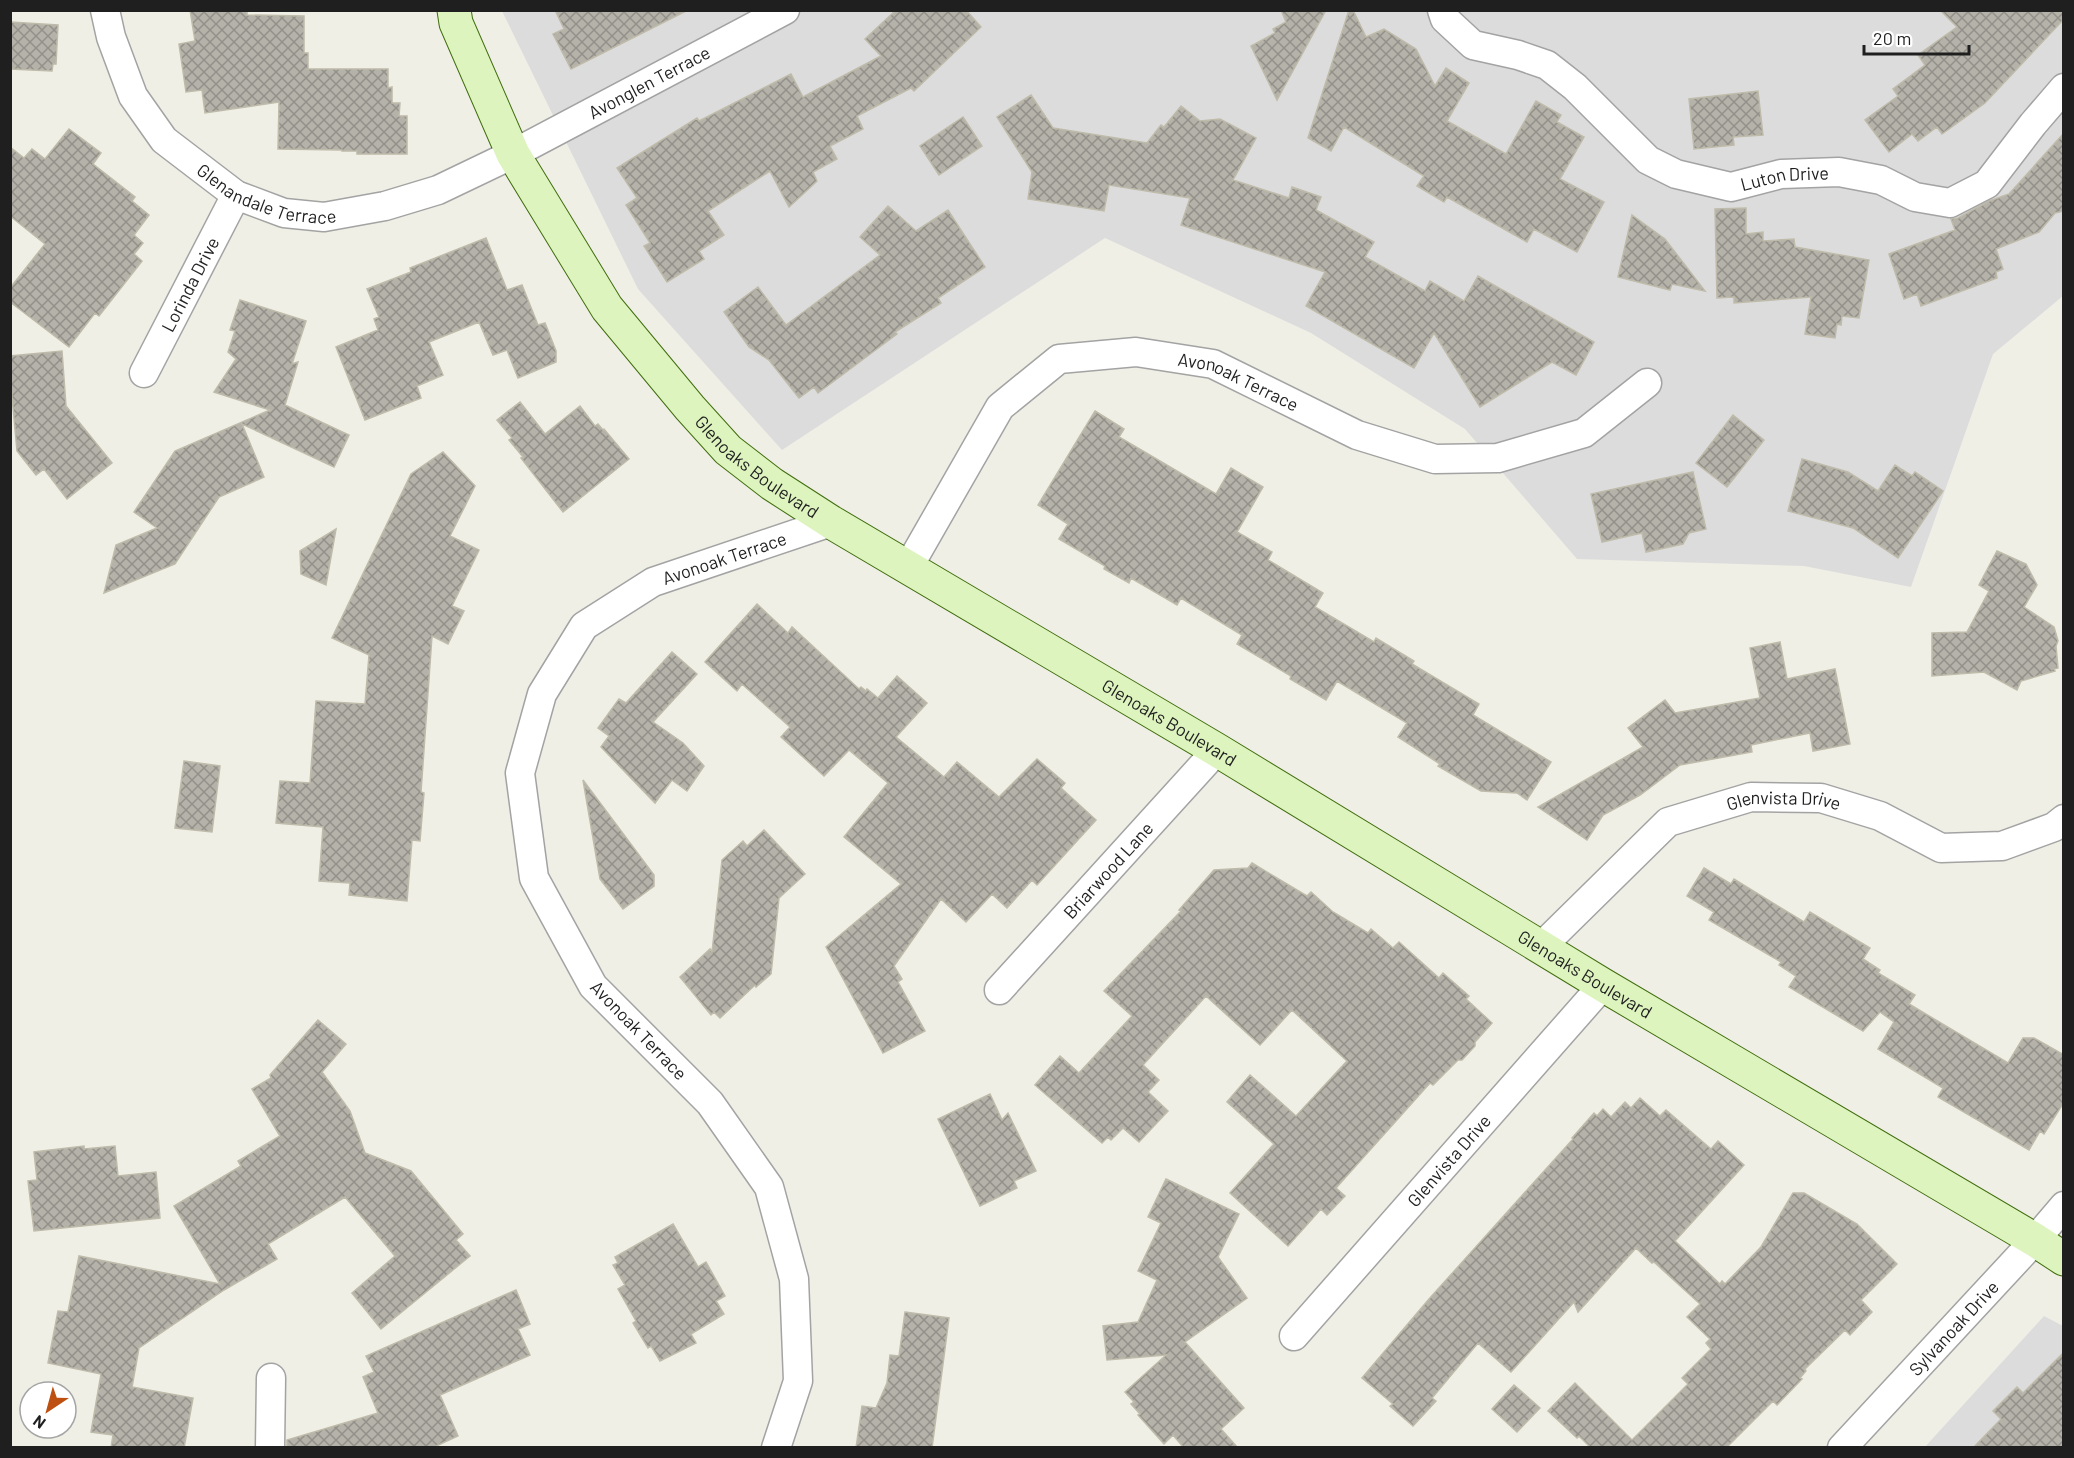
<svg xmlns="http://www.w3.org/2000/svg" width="2074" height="1458" viewBox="0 0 2074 1458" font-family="Barlow,sans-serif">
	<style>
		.residential { fill: #dddcdc }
		.building { fill: url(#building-cross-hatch); stroke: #bfbbaa; stroke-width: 1.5 }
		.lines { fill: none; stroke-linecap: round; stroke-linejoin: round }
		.street-casing { stroke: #a3a3a3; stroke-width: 31 }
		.secondary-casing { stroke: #416e0e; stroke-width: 35 }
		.street { stroke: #fff; stroke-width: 28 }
		.secondary { stroke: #def4bf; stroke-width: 33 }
		.labels { text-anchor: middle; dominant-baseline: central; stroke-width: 6; stroke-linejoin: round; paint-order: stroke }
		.street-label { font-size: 18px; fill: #1f1f1f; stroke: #fff }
	</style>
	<defs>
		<pattern id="building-cross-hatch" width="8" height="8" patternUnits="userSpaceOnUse" patternTransform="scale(1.5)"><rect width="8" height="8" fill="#b4b2a9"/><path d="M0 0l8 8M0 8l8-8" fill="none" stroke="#929089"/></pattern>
	</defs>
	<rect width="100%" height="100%" fill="#efefe6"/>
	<!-- residential -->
	<path class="residential" d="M502,11H2063V296L1993,354L1911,587L1804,566L1577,559L1465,429L1311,333L1105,238L782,450L638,289Z
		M2044,1316L2063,1326V1447L1924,1448Z"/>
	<!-- building -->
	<path class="building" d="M190,10H247V15L304,16V53H308V69H388V88L392,87V103H400L399,116H407V154H357V151H342V150L278,149L279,102L205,113L202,90L186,92L179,44L195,41Z
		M555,10H688L571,69L553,34L564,29Z
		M896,10H966L981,27L914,91L911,88L857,116L863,129L830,146L837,159L813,172L817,181L789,207L770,171L708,211L724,235L699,251L704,259L667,282L644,246L650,243L626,205L637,198L617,168L697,118L699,121L791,74L803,97L881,56L865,39Z
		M1281,10H1326L1277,100L1251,46L1275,33L1273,29L1286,22Z
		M1349,10H1353L1366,37L1384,29L1416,49L1435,86L1446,68L1469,83L1447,121L1506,154L1536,101L1561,115L1557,122L1584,137L1560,179L1604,202L1577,252L1534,229L1527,242L1447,197L1444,202L1417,186L1424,176L1344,127L1331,151L1308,138Z
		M1940,10H2064V19L1985,103L1942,134L1937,127L1918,141L1912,134L1889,152L1865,120L1898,96L1893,89L1925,65L1918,55L1957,27Z
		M10,22L58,25L56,64H53L52,71L10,69Z
		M1758,91L1763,135L1733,137L1734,145L1694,149L1689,99Z
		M1031,95L1053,128L1147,143L1161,125L1164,127L1181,106L1200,121L1220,119L1256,138L1233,180L1289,198L1292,187L1321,197L1316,210L1374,242L1365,257L1425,291L1430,281L1464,301L1478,276L1594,342L1576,375L1552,362L1480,407L1434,333L1414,368L1306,306L1325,272L1181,225L1190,198L1109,185L1104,211L1028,199L1032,172L997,117Z
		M963,117L982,146L939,175L920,146Z
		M69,129L101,153L93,164L135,197L132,201L149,215L134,235L143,243L134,254L142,261L99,316L95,313L69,347L10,302V288L45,244L10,216V147L24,158L32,149L45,159Z
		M2064,133V211L2055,213L2039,232L1996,249L2003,269L1996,272L1997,278L1921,306L1917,294L1904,299L1889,254L1955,230L1951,219L1958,218L1989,201L2009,194Z
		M888,206L916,231L948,210L985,267L938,298L941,303L895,332L897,334L818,393L814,387L799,398L769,360L749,347L724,312L758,287L786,325L880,255L860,237Z
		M1746,208V234L1763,232V241L1794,239L1795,247L1869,260L1859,318L1842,316L1841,325L1837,324L1835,338L1805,334L1811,297L1734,303V297L1717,298L1715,209Z
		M1632,215L1665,239L1705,291L1672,284L1670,290L1618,277Z
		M486,238L507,290L522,285L538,325L545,323L556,351V362L518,378L507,350L493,355L479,322L429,342L443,375L417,386L421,398L365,420L336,347L378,330L374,319L379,317L367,289L411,272L410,268Z
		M240,300L306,321L292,364L298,362L285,405L349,435L334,467L242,424L264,477L219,497L175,564L104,593L116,545L157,528L134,512L175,451L270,410L214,392L236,359L228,352L235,331L230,330Z
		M62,351L66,406L112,463L67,499L44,469L36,475L17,451L10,375V356Z
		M520,402L545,434L580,406L595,426L598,424L603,430L604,429L629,459L563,512L521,458L523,457L509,440L512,438L497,420Z
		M1095,411L1124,429L1119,437L1216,494L1231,468L1263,487L1237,532L1272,552L1268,560L1323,593L1315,607L1374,642L1376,638L1414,661L1412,664L1479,704L1473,715L1551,762L1527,800L1517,793L1481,791L1438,766L1440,764L1398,737L1407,723L1337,681L1326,700L1290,679L1291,676L1237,644L1242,635L1181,598L1177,605L1131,578L1129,583L1104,569L1105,566L1059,539L1068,524L1038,505Z
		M1733,415L1764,440L1727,487L1696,463Z
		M443,452L475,486L450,536L479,550L452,606L464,611L448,644L432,636L421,792L424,793L420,841L412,840L407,901L349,895L350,883L319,881L323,827L276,823L280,781L310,783L316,701L365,704L369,655L332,638L411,474Z
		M1802,459L1848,472L1878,491L1895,465L1912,476L1915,472L1943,491L1898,558L1853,528L1788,511Z
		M1693,472L1706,529L1689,533L1683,544L1646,552L1642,533L1602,542L1591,494Z
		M336,529L326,585L301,574L300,551Z
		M1997,551L2026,564L2037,585L2024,607L2054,627L2058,641L2056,646L2058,668L2054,669L2055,671L2021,681L2017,690L1984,672L1932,676V633L1967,632L1989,591L1979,585Z
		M757,604L788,633L792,627L859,689L861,687L866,691L867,689L878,698L897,676L927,703L896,737L944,777L957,762L999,797L1037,759L1065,783L1061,788L1096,820L1037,885L1032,880L1007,908L992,894L966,922L941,899L894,966L902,979L898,982L925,1031L883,1053L826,947L901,884L844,837L888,783L849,750L824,776L781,737L790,727L742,684L737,691L705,662Z
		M1780,642L1787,679L1835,669L1850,744L1813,751L1810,733L1751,745L1752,752L1680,765L1640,795L1603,815L1587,840L1538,807L1643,747L1628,728L1665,700L1675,713L1760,698L1750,648Z
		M672,652L697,674L653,722L683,743L704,766L687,791L672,780L655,803L601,747L609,736L598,728L619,699L626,703Z
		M184,761L220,766L212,832L175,828Z
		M583,780L654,875V886L623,909L600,879Z
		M764,830L805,874L779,898L771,974L756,987L755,985L720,1018L714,1012L711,1015L680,977L710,949L712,952L722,860L743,841L747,846Z
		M1252,863L1307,896L1311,892L1333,912L1368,933L1371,929L1393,948L1399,942L1439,978L1443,973L1469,996L1466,999L1492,1023L1475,1042V1046L1462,1060H1458L1433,1085L1430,1083L1336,1188L1345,1196L1327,1215L1321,1209L1288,1246L1230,1193L1274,1144L1227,1102L1250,1075L1296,1116L1347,1061L1292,1010L1260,1045L1206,996L1143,1065L1159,1080L1148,1092L1168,1111L1139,1142L1123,1128L1111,1140L1108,1137L1102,1143L1035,1085L1060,1056L1079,1073L1132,1016L1104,991L1181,911L1179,910L1214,870L1248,868Z
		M1704,868L1731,884L1734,879L1804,922L1810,912L1870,948L1863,959L1880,970L1878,973L1915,995L1909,1004L2008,1063L2023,1038H2034L2064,1055V1102L2044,1134L2040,1131L2029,1150L1938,1097L1943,1088L1878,1049L1894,1022L1880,1012L1863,1031L1789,987L1796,976L1779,965L1781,962L1709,920L1714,912L1687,896Z
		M318,1020L346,1044L322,1072L350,1111L365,1153L411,1171L463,1234L456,1240L470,1256L381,1329L352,1293L395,1256L345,1197L268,1244L277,1259L224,1290L139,1348L132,1387L193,1398L184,1448H111L113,1435L91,1432L101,1374L48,1363L58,1311L68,1312L79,1256L220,1284L174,1206L241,1166L238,1161L280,1136L252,1089L271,1078L270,1075Z
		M990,1094L1002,1120L1008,1113L1036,1171L1014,1181L1017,1188L980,1206L938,1119Z
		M1640,1098L1660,1116L1666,1110L1711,1149L1718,1141L1744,1165L1675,1241L1720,1284L1722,1281L1725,1284L1761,1247L1793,1193H1804L1857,1224L1897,1264L1861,1300L1872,1312L1850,1335L1845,1330L1805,1369L1806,1371L1800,1378L1802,1379L1777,1405L1773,1401L1726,1448H1591L1579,1436L1577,1438L1548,1411L1575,1383L1632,1440L1688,1384L1682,1378L1711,1349L1706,1343L1710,1339L1687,1317L1700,1304L1654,1262L1652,1263L1636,1248L1578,1312L1574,1302L1511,1372L1478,1343L1432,1398L1436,1401L1413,1426L1390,1406L1393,1404L1362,1378L1429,1299L1573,1139L1572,1138L1594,1113L1597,1116L1603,1109L1611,1117L1625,1102L1631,1108Z
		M84,1146V1149L115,1146L118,1176L156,1172L160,1218L34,1231L28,1181L37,1180L34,1152Z
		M1166,1179L1239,1214L1218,1257L1247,1298L1185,1342L1244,1408L1221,1429L1238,1448H1184L1173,1435L1164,1444L1138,1415L1140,1414L1131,1404L1134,1402L1125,1392L1166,1355L1107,1360L1103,1326L1138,1322L1157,1280L1138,1271L1161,1223L1148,1217Z
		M673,1224L698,1267L706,1262L725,1296L716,1301L724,1314L691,1334L696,1343L660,1361L651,1346L648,1348L633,1323L636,1321L618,1289L625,1285L613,1265L618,1263L615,1257Z
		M516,1290L530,1324L518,1329L530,1355L440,1395L458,1436L432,1448H287V1440L378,1413L363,1377L374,1372L366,1356Z
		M905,1312L949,1318L932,1448H856L862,1406L876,1408L887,1383L890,1355L899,1356Z
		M2064,1352V1448H1973L2001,1419L1993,1411L2017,1387L2023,1393Z
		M1514,1385L1540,1408L1517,1432L1492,1409Z"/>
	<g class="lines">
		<!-- street casing -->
		<g class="street-casing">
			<g id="street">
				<path id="s1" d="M105,10L111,37L133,96L164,140L236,195L284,213L324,217L385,206L438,190L513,154L785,10"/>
				<path id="s2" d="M1442,10L1445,19L1473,45L1518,55L1547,65L1575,87L1648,160L1676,174L1731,187L1781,174L1839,172L1881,180L1915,197L1950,203L1987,184L2033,124L2064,88"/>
				<path id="s3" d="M144,373L236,195"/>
				<path id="s4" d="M909,566L1000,407L1059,359L1136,352L1213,364L1357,435L1435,459L1498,458L1584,433L1647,383"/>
				<path id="s5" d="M1542,946L1668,822L1751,797L1821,798L1880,816L1941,848L2002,846L2054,827L2064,819"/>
				<path id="s6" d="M999,990L1217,750"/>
				<path id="s7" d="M1294,1336L1603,985"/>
				<path d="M270,1448L271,1378"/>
				<path id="s8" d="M776,1448L798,1381L794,1279L769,1187L710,1103L593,986L534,878L520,773L542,694L584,626L653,582L831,522"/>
				<path id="s9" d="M1842,1448L2035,1240L2064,1206"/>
			</g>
		</g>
		<!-- secondary casing -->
		<g class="secondary-casing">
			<g id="secondary">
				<path id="s10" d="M454,10L456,23L513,154L607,308L690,408L728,450L772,484L831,522L1217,750L1603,985L2035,1240L2064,1259"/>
			</g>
		</g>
		<!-- street -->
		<use href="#street" class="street"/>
		<!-- secondary -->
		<use href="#secondary" class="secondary"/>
	</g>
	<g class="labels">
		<!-- street labels -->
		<g class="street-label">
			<text stroke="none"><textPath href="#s1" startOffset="681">Avonglen Terrace</textPath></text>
			<text stroke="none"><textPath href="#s2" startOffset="406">Luton Drive</textPath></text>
			<text stroke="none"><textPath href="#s1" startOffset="264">Glenandale Terrace</textPath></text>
			<text stroke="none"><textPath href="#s3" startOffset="100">Lorinda Drive</textPath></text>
			<text stroke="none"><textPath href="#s4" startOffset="444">Avonoak Terrace</textPath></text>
			<text stroke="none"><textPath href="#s10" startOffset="556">Glenoaks Boulevard</textPath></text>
			<text stroke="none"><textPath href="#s8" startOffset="1084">Avonoak Terrace</textPath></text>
			<text stroke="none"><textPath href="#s10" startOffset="1042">Glenoaks Boulevard</textPath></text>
			<text stroke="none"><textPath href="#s5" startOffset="296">Glenvista Drive</textPath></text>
			<text stroke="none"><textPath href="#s6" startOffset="162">Briarwood Lane</textPath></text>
			<text stroke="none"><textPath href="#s10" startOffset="1528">Glenoaks Boulevard</textPath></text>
			<text transform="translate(639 1030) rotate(46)">Avonoak Terrace</text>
			<text stroke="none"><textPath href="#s7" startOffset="234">Glenvista Drive</textPath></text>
			<text stroke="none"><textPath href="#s9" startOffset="164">Sylvanoak Drive</textPath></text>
		</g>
	</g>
	<!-- border -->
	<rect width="2074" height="1458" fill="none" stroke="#1f1f1f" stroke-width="24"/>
	<!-- north arrow -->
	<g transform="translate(48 1410) rotate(216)"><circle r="28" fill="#ffffff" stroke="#a5a5a5" stroke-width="1.5"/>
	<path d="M0-4.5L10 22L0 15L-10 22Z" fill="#bd5011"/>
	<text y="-9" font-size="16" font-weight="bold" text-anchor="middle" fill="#1f1f1f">N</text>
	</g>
	<!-- scale -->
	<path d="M1864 45v9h105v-9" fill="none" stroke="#1f1f1f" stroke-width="3"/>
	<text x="1873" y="45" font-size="18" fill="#1f1f1f" stroke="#ffffff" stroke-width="4.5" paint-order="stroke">20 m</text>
</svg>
